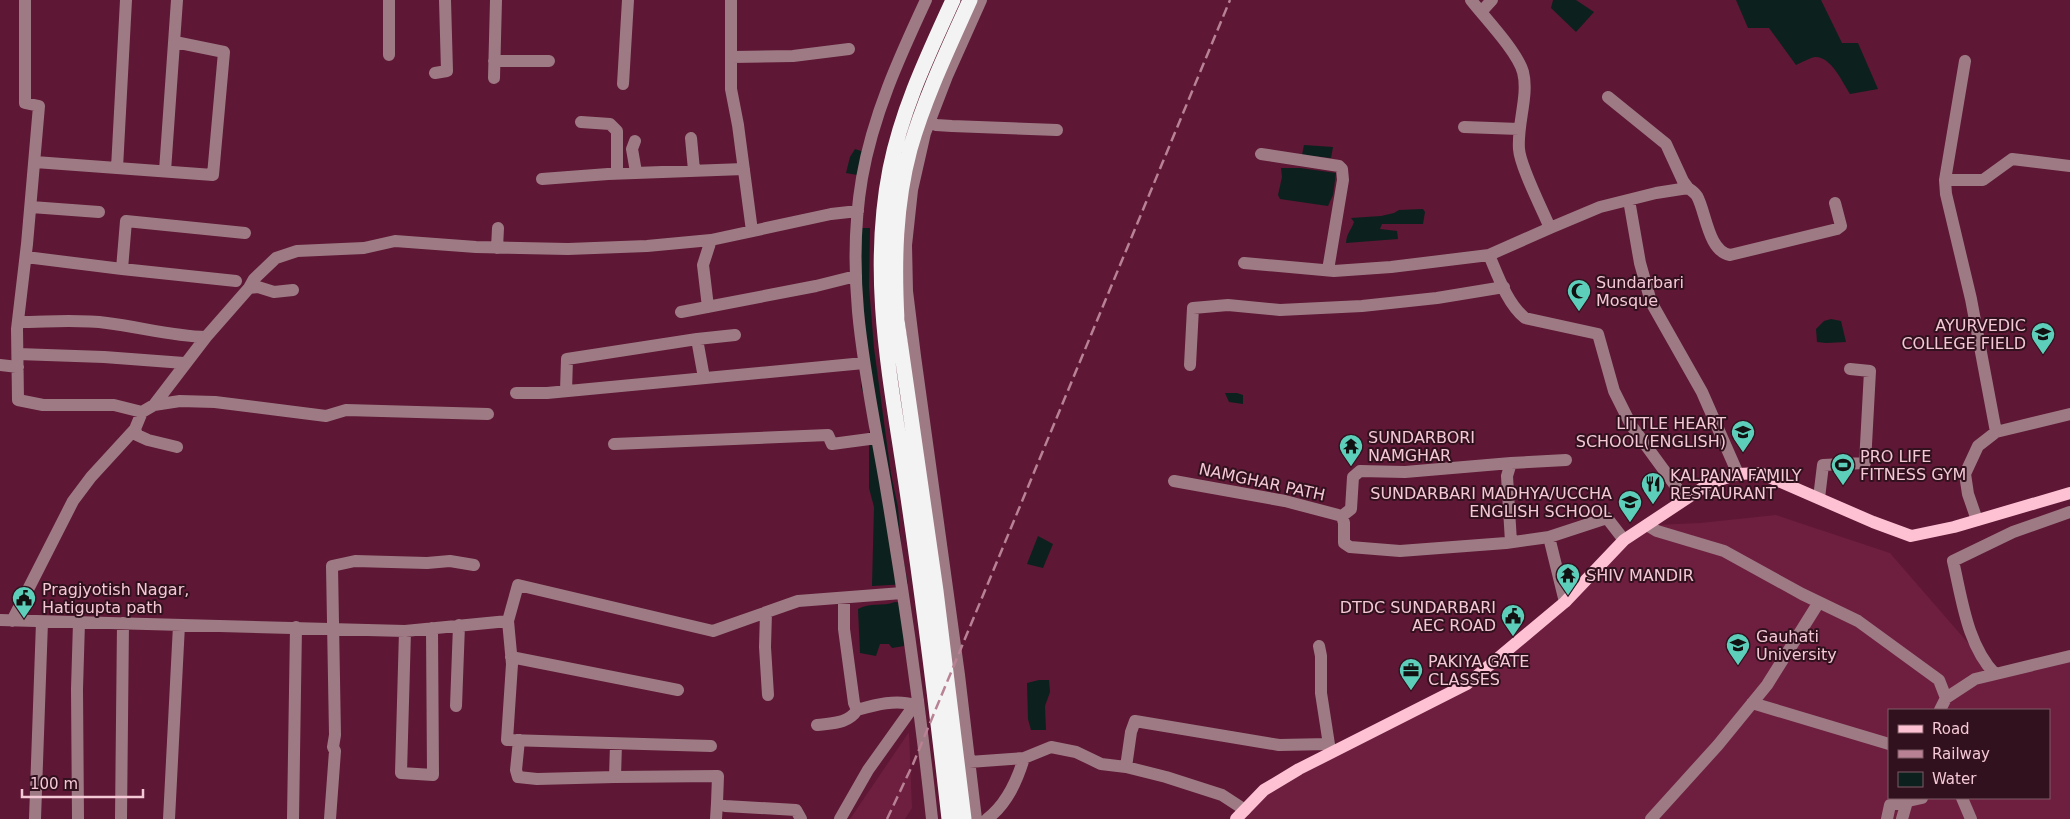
<svg xmlns="http://www.w3.org/2000/svg" width="2070" height="819" viewBox="0 0 2070 819" font-family="'DejaVu Sans',sans-serif">
	<style>
		.built { fill: #6e1f3f; fill-rule: evenodd }
		.water { fill: #0c211d }
		.lines { fill: none; stroke-linecap: round; stroke-linejoin: round }
		.minor { stroke: #9e7a84; stroke-width: 12 }
		.major { stroke: #fdc1d3; stroke-width: 12 }
		.highway { stroke: #f3f3f3; stroke-width: 15 }
		.rail { stroke: #b88194; stroke-width: 2.5; stroke-dasharray: 10 5; stroke-linecap: butt }
		.labels { text-anchor: middle; dominant-baseline: central; stroke-width: 4; stroke-linejoin: round; paint-order: stroke }
		.poi-label { font-size: 16px; fill: #f4c8d5; stroke: #31111d; text-anchor: start }
		.street-label { font-size: 16px; fill: #f4c8d5; stroke: #31111d }
	</style>
	<rect width="100%" height="100%" fill="#5e1734"/>
	<!-- built -->
	<path class="built" d="M1776,515L1890,553L1995,674L2070,657V819H1236L1264,790L1467,684L1599,567L1654,525L1700,523ZM1889,710H2049V798H1889Z
		M909,732L912,808L905,819H850Z"/>
	<!-- water -->
	<path class="water" d="M1553,0H1576L1594,12L1576,32L1551,8Z
		M1736,0H1821L1842,43H1858L1878,89L1850,94C1843,83 1831,56 1815,57C1809,58 1801,63 1796,65L1769,28H1748Z
		M1304,145L1333,147L1331,158L1302,155Z
		M855,149L864,152L863,176L846,173L850,157Z
		M1281,168H1300L1336,173L1333,195L1328,206L1280,199L1278,195L1282,177Z
		M1423,209L1425,212L1423,224H1382L1380,229L1397,231L1398,239L1346,243C1347,232 1351,231 1354,222L1351,218L1381,216L1394,213L1399,210Z
		M855,228H870L869,287L874,348L891,474L898,507L901,546L908,584L872,586L874,507L869,488V408L861,387L860,296Z
		M1831,319L1841,321L1846,342L1826,343L1817,342L1816,329L1824,321Z
		M1225,393H1237L1243,395V404L1229,402Z
		M1038,536L1053,544L1043,568L1027,564Z
		M895,602L903,603L904,646L892,648L889,644H880L876,656L860,653L858,609C870,602 882,607 895,602Z
		M1039,680H1049L1050,692L1045,706L1046,730H1031L1028,719L1027,683Z"/>
	<g class="lines">
		<!-- minor -->
		<path class="minor" d="M25,0V103L39,106L27,244L17,329L18,400L43,405H114L142,412
			M126,0L117,168L213,175L224,52L175,42
			M731,0V89L738,125L752,231
			M926,0C899,58 873,115 862,178C844,283 867,379 885,482C904,594 920,706 932,819
			M1471,0C1485,18 1517,51 1523,72C1529,95 1517,124 1519,149C1520,166 1542,209 1550,228L1489,255C1498,276 1507,303 1525,318L1598,334L1614,391L1631,425L1685,499
			M1481,12L1492,0
			M389,55V0
			M732,57L793,56L849,49
			M494,61H549
			M1965,61L1945,180L1946,194L1971,299L1996,432
			M435,73L447,71L445,0
			M494,78L496,0
			M623,84L628,0
			M1608,97L1666,144L1683,181L1688,188
			M929,121L936,125L952,126L1057,130
			M581,122L610,124L617,131V173
			M1464,127L1519,129
			M691,138L694,170
			M635,141L632,149L636,172
			M1261,154L1339,166L1342,169L1343,180L1328,270
			M35,162L117,168
			M165,171L177,0
			M542,179L608,174L744,169
			M1945,180H1983L2012,159L2070,166
			M1629,200L1640,263L1651,302L1702,392L1738,474
			M31,207L99,212
			M1550,228L1600,207L1656,193L1688,188C1691,190 1695,193 1697,196C1706,212 1708,251 1730,255L1837,229L1841,226L1835,203
			M497,248L498,228
			M26,257L122,269L126,221L245,233
			M1244,263L1334,271L1391,267L1489,255
			M122,269L236,281
			M249,288L254,279L276,258L297,251L364,248L395,241L476,247L568,249L647,246L711,240
			M708,307L703,265L711,240L831,214L858,211
			M681,312L816,286L856,276
			M18,322C48,322 77,319 107,323C140,327 172,336 206,337L249,288L258,287L274,292L293,290
			M697,339L735,335
			M18,354L104,357L184,363
			M0,365L18,367
			M1190,365L1193,308L1228,305L1280,310L1362,306L1437,298L1504,287
			M566,391L567,359L697,339L704,378
			M516,393H547L864,363
			M154,405L206,337
			M614,444L828,435L832,444L877,438
			M177,447L148,440L137,435L135,429L142,412L154,405L180,401L215,402L326,416L346,410L488,414
			M1174,481L1285,501L1342,516L1344,523V543L1350,547L1400,551L1506,543L1549,537L1607,518L1624,540
			M1819,498L1823,465L1865,463L1870,371L1850,369
			M1342,516L1351,509L1353,477L1360,471L1405,472L1511,463
			M1977,520L1968,494L1965,474L1978,446L1996,432L2070,414
			M1647,525L1657,531L1724,551L1802,594L1858,621L1939,680L1946,698L1940,710
			M1549,537L1565,602
			M1511,542L1507,476L1511,463L1566,460
			M844,599V629L854,703L857,710
			M766,612L765,647L768,695
			M0,620L405,631L508,621L518,585L713,631L798,601L902,593
			M12,621L73,501L91,477L135,429
			M508,621L512,664L507,740L711,746
			M405,631L401,773L433,775L432,628
			M1319,646L1321,656V693L1330,751
			M511,657L678,690
			M1995,674C1967,645 1962,599 1953,561L2013,532L2070,512
			M1946,698L1975,679L2070,656
			M1752,703L1889,744
			M456,706L459,625
			M817,725C832,723 848,724 857,710C875,705 896,699 914,705
			M519,740L516,770L518,777L537,779L615,777
			M616,744L615,777L718,776L717,803L725,806L796,810L801,819
			M969,762L1024,758L1051,747L1076,752L1101,764L1126,767
			M1962,798L1971,819
			M1245,810L1222,795L1166,777L1126,767L1131,732L1135,721L1279,745L1329,744
			M35,819L42,622
			M78,819L77,689L79,622
			M121,819L123,623
			M169,819L179,625
			M293,819L296,627
			M330,819L335,751L333,747L335,735L332,566L355,561L427,563L450,561L474,565
			M716,819L717,803
			M840,819L868,770L918,700
			M976,819L959,675L915,356L907,291L906,245L912,190L925,133L947,76L981,0
			M987,819C1007,804 1017,781 1024,758
			M1651,819L1718,745L1767,685L1819,602
			M1887,819L1890,805L1922,798
			M1902,819L1908,798"/>
		<!-- major -->
		<path class="major" d="M1236,819L1264,790L1299,769L1467,684L1565,602L1624,540L1710,483L1738,474L1760,473L1873,522L1911,536L1954,527L2070,493"/>
		<!-- highway -->
		<path class="highway" d="M949,819C937,712 924,605 908,498C892,386 868,282 890,169C902,109 928,55 953,0
			M964,819L936,591L897,320C894,262 895,205 910,149C925,97 948,49 970,0"/>
		<!-- rail -->
		<path class="rail" d="M887,819L913,764L1230,0"/>
	</g>
	<!-- icons -->
	<defs>
		<g id="mosque-pin" transform="scale(1.25)"><path d="M0 17L-7.5 6A9.5 9.5 0 1 1 7.5 6Z" fill="#5dceb9" stroke="#31111d"/><path d="M3.5-4.9A6 6 0 1 0 3.5 4.9A5 5 0 1 1 3.5-4.9Z" fill="#111"/></g>
		<g id="university-pin" transform="scale(1.25)"><path d="M0 17L-7.5 6A9.5 9.5 0 1 1 7.5 6Z" fill="#5dceb9" stroke="#31111d"/><path d="M0-5L7-2L0 1L-7-2ZM-4 1L0 2.5L4 1V4Q0 6-4 4Z" fill="#111"/></g>
		<g id="school-pin" transform="scale(1.25)"><path d="M0 17L-7.5 6A9.5 9.5 0 1 1 7.5 6Z" fill="#5dceb9" stroke="#31111d"/><path d="M0-5L7-2L0 1L-7-2ZM-4 1L0 2.5L4 1V4Q0 6-4 4Z" fill="#111"/></g>
		<g id="temple-pin" transform="scale(1.25)"><path d="M0 17L-7.5 6A9.5 9.5 0 1 1 7.5 6Z" fill="#5dceb9" stroke="#31111d"/><path d="M0-6L5-2H3V0L6.5 2.5H4V6H1.5V3h-3V6H-4V2.5H-6.5L-3 0V-2H-5Z" fill="#111"/></g>
		<g id="stadium-pin" transform="scale(1.25)"><path d="M0 17L-7.5 6A9.5 9.5 0 1 1 7.5 6Z" fill="#5dceb9" stroke="#31111d"/><path d="M0-5a6.5 5 0 1 0 0 10a6.5 5 0 1 0 0-10ZM-3.5-1.8h7v3.6h-7Z" fill="#111"/></g>
		<g id="restaurant-pin" transform="scale(1.25)"><path d="M0 17L-7.5 6A9.5 9.5 0 1 1 7.5 6Z" fill="#5dceb9" stroke="#31111d"/><path d="M-5-6h1v4h1v-4h1v4h1v-4h1v5L-1.5 .5V6h-2V.5L-5-1ZM5-6V6H3V1.5H1.5Q1.5-4 5-6Z" fill="#111"/></g>
		<g id="civic-pin" transform="scale(1.25)"><path d="M0 17L-7.5 6A9.5 9.5 0 1 1 7.5 6Z" fill="#5dceb9" stroke="#31111d"/><path d="M-.6-6.5H3V-4.5H.6V-3L4-1V1h2V6H-6V1h2V-1L-.6-3ZM-1.2 2.5V6h2.4V2.5Z" fill="#111"/></g>
		<g id="office-pin" transform="scale(1.25)"><path d="M0 17L-7.5 6A9.5 9.5 0 1 1 7.5 6Z" fill="#5dceb9" stroke="#31111d"/><path d="M-6-3h4V-5.5h4V-3h4V5H-6ZM-1-4.5V-3h2v-1.5ZM-6 0V1H6V0Z" fill="#111"/></g>
	</defs>
	<g fill-rule="evenodd">
		<use href="#mosque-pin" x="1579" y="291"/>
		<use href="#university-pin" x="2043" y="334"/>
		<use href="#school-pin" x="1743" y="432"/>
		<use href="#temple-pin" x="1351" y="446"/>
		<use href="#stadium-pin" x="1843" y="465"/>
		<use href="#restaurant-pin" x="1653" y="484"/>
		<use href="#school-pin" x="1630" y="502"/>
		<use href="#temple-pin" x="1568" y="575"/>
		<use href="#civic-pin" x="24" y="598"/>
		<use href="#civic-pin" x="1513" y="616"/>
		<use href="#university-pin" x="1738" y="645"/>
		<use href="#office-pin" x="1411" y="670"/>
	</g>
	<g class="labels">
		<!-- poi labels -->
		<g class="poi-label">
			<text x="1596" y="282">Sundarbari<tspan x="1596" dy="18">Mosque</tspan></text>
			<text x="2026" y="325" text-anchor="end">AYURVEDIC<tspan x="2026" dy="18">COLLEGE FIELD</tspan></text>
			<text x="1726" y="423" text-anchor="end">LITTLE HEART<tspan x="1726" dy="18">SCHOOL(ENGLISH)</tspan></text>
			<text x="1368" y="437">SUNDARBORI<tspan x="1368" dy="18">NAMGHAR</tspan></text>
			<text x="1860" y="456">PRO LIFE<tspan x="1860" dy="18">FITNESS GYM</tspan></text>
			<text x="1670" y="475">KALPANA FAMILY<tspan x="1670" dy="18">RESTAURANT</tspan></text>
			<text x="1612" y="493" text-anchor="end">SUNDARBARI MADHYA/UCCHA<tspan x="1612" dy="18">ENGLISH SCHOOL</tspan></text>
			<text x="1586" y="575">SHIV MANDIR</text>
			<text x="42" y="589">Pragjyotish Nagar,<tspan x="42" dy="18">Hatigupta path</tspan></text>
			<text x="1496" y="607" text-anchor="end">DTDC SUNDARBARI<tspan x="1496" dy="18">AEC ROAD</tspan></text>
			<text x="1756" y="636">Gauhati<tspan x="1756" dy="18">University</tspan></text>
			<text x="1428" y="661">PAKIYA GATE<tspan x="1428" dy="18">CLASSES</tspan></text>
		</g>
		<!-- street labels -->
		<g class="street-label">
			<text transform="translate(1262 482) rotate(12)">NAMGHAR PATH</text>
		</g>
	</g>
	<!-- legend -->
	<rect x="1888" y="709" width="162" height="90" fill="#31111d" stroke="#7f5a67"/>
	<rect x="1898" y="725" width="25" height="8" fill="#fdc1d3" stroke="#7f5a67"/>
	<text x="1932" y="734" font-size="15" fill="#f4c8d5">Road</text>
	<rect x="1898" y="750" width="25" height="8" fill="#b88194" stroke="#7f5a67"/>
	<text x="1932" y="759" font-size="15" fill="#f4c8d5">Railway</text>
	<rect x="1898" y="772" width="25" height="15" fill="#0c211d" stroke="#7f5a67"/>
	<text x="1932" y="784" font-size="15" fill="#f4c8d5">Water</text>
	<!-- scale -->
	<path d="M22 789v8h121v-8" fill="none" stroke="#f4c8d5" stroke-width="2.5"/>
	<text x="30" y="789" font-size="15" fill="#f4c8d5" stroke="#31111d" stroke-width="4" paint-order="stroke">100 m</text>
</svg>
